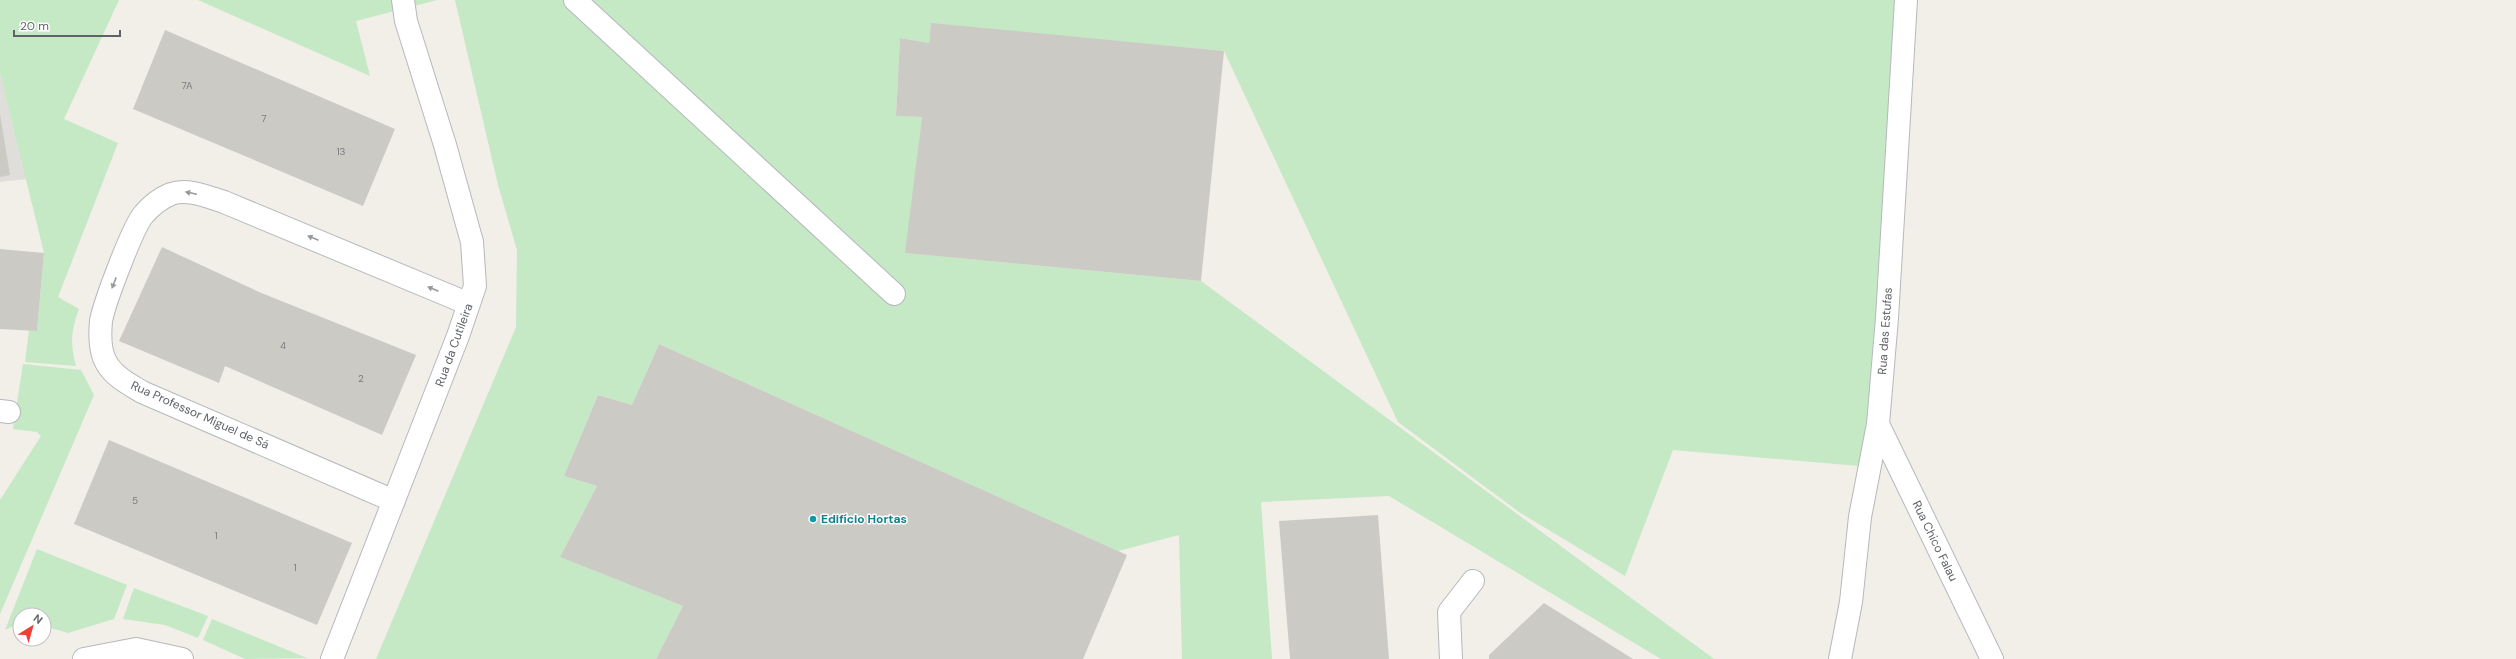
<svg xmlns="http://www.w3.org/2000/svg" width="2516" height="659" viewBox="0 0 2516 659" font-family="'DM Sans',sans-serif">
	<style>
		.industrial { fill: #e0deda }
		.green { fill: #c5e8c5 }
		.building { fill: #cccac5 }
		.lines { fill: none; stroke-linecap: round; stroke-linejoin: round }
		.street-casing { stroke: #b5b8bc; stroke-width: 24 }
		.street { stroke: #fff; stroke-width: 22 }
		.oneway { fill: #979a9d }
		.culture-dot { fill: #0f9aa8; stroke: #fff; stroke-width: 1.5 }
		.labels { text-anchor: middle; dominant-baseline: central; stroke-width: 3; stroke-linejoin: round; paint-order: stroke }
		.number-label { font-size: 10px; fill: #7a7d7f }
		.street-label { font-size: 12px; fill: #5f6368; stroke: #fff }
		.culture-label { font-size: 12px; font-weight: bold; fill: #0d838f; stroke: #fff; text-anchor: start }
	</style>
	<rect width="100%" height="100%" fill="#f1efe8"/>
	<!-- industrial -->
	<path class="industrial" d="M0,73L27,179L0,182Z"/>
	<!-- green -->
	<path class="green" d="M0,0H119L64,119L118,143L58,297L79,309C71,330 70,344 76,366L25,362L29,330L37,331L44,253L0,73Z
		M198,0H437L356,21L370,76Z
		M455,0H1903L1870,467L1673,450L1625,576L1519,512L1398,422L1224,51L931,24L929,43L900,38L896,116L922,117L906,253L1201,281L1714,659H1661L1389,496L1261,502L1272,659H1182L1179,535L1118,551L659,344L632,405L598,395L564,476L597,486L560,557L683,606L656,659H376L516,327L517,250L498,185Z
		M23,364L81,370L94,395L0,614V500L41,436L37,432L13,429Z
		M37,549L127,585L114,619L68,633L44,626V615H20V623L5,630Z
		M134,588L208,616L198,638L165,625L123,619Z
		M212,619L307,658L245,659L203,640Z"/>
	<!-- building -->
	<path class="building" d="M931,23L1224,51L1201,281L905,253L922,117L896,116L900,38L929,43Z
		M165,30L395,129L363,206L133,109Z
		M0,114L10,175L0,177Z
		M162,247L259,292L416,355L382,435L225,366L219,383L119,341Z
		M0,249L44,253L37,331L0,329Z
		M659,344L1127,555L1083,659H656L683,606L560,557L597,486L564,476L598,395L632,405Z
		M109,440L352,543L317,625L74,524Z
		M1378,515L1389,659H1290L1279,521Z
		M1544,603L1633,659H1489V655Z"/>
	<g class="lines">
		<!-- street casing -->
		<g class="street-casing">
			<path id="street" d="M575,0L894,294
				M0,411L9,412
				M1878,424L1992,659
				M394,501L142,392C127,383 111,375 104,358C100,348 100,332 101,321C104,304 133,226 144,214C151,206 161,198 171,194C188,188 208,197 224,202L469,304
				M84,659L136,649L182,659
				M332,659L458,336L475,286L472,242L445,145L406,21L403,0
				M1451,659L1449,612L1473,581
				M1840,659L1851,602L1860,517L1878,424L1887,318L1906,0"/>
		</g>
		<!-- street -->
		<use href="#street" class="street"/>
	</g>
	<!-- one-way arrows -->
	<defs><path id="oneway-solid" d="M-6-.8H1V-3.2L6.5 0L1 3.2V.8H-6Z"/></defs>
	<g class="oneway">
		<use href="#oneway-solid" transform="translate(191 193) rotate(-168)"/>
		<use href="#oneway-solid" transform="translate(313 238) rotate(-157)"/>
		<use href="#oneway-solid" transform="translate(114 283) rotate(111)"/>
		<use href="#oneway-solid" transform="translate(433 289) rotate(-157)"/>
	</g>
	<!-- markers -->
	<circle class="culture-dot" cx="813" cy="519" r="4"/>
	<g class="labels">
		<!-- number labels -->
		<g class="number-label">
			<text x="187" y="85">7A</text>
			<text x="264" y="118">7</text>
			<text x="341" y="151">13</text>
			<text x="283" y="345">4</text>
			<text x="361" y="378">2</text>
			<text x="135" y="500">5</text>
			<text x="216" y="535">1</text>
			<text x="295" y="567">1</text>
		</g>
		<!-- street labels -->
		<g class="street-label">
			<text transform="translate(1885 331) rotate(-86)">Rua das Estufas</text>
			<text transform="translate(454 345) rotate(-70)">Rua da Cutileira</text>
			<text transform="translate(200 415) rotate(24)">Rua Professor Miguel de Sá</text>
			<text transform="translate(1935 541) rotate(64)">Rua Chico Falau</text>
		</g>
		<!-- culture labels -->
		<g class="culture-label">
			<text x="821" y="519">Edifício Hortas</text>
		</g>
	</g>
	<!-- north arrow -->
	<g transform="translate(32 627) rotate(37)"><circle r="19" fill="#ffffff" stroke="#bfc1c3"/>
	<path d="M0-3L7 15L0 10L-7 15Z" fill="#ea4335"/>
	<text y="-6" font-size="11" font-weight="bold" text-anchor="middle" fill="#5f6368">N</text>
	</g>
	<!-- scale -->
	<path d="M14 30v6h106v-6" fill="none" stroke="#5f6368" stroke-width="2"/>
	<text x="20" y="30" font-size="12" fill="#5f6368" stroke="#ffffff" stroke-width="3" paint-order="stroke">20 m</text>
</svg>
